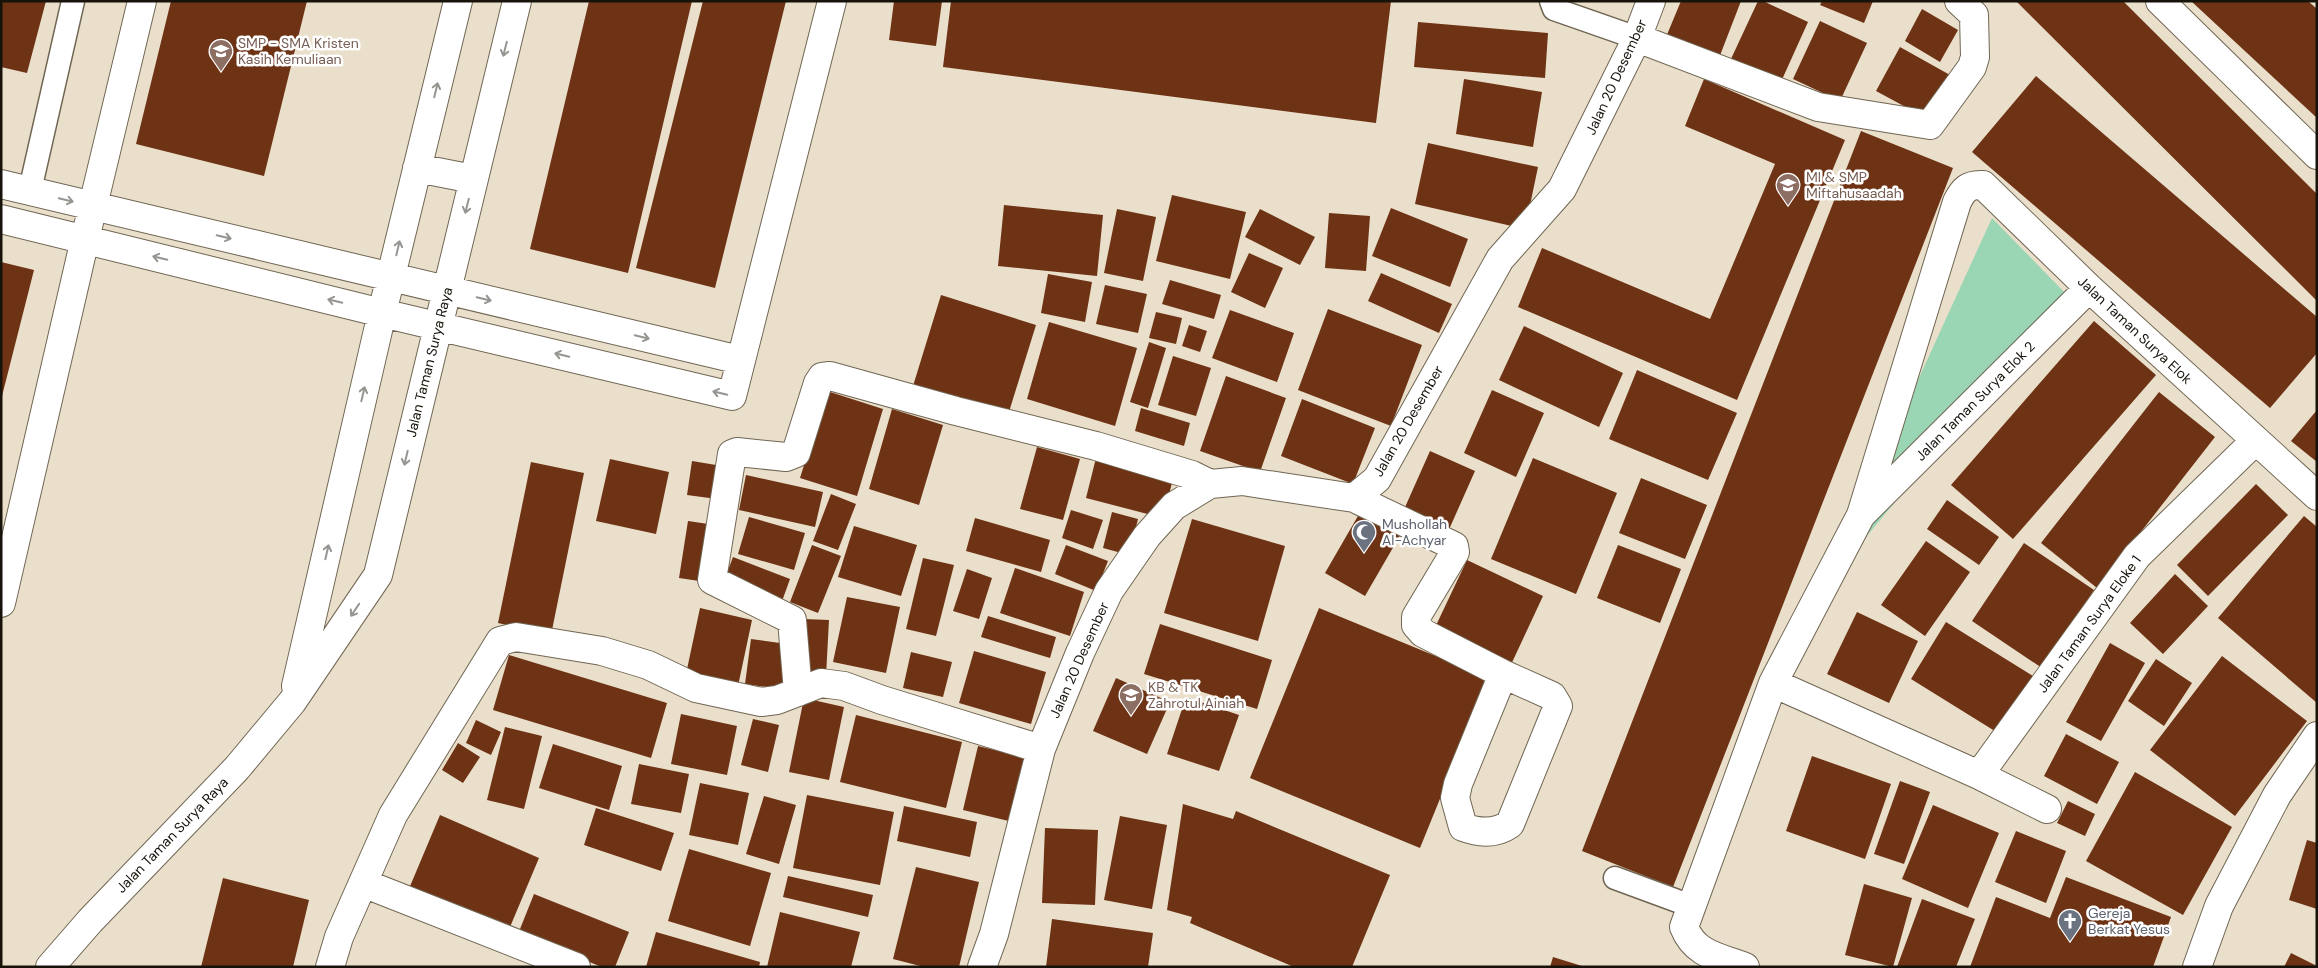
<svg xmlns="http://www.w3.org/2000/svg" width="2318" height="968" viewBox="0 0 2318 968" font-family="'DM Sans',sans-serif">
	<style>
		.green { fill: #9ad6b4 }
		.building { fill: #6e3214 }
		.lines { fill: none; stroke-linecap: round; stroke-linejoin: round }
		.service-casing { stroke: #706653; stroke-width: 25 }
		.minor-casing { stroke: #706653; stroke-width: 30 }
		.service { stroke: #fff; stroke-width: 22 }
		.minor { stroke: #fff; stroke-width: 28 }
		.oneway { stroke: #979591 }
		.labels { text-anchor: middle; dominant-baseline: central; stroke-width: 5; stroke-linejoin: round; paint-order: stroke }
		.education-label { font-size: 14px; fill: #785e54; stroke: #fff; text-anchor: start }
		.street-label { font-size: 14px; fill: #17130b; stroke: #fff }
		.worship-label { font-size: 14px; fill: #5b616d; stroke: #fff; text-anchor: start }
	</style>
	<rect width="100%" height="100%" fill="#eadfca"/>
	<!-- green -->
	<path class="green" d="M1992,218L2067,295L1822,590Z"/>
	<!-- building -->
	<path class="building" d="M1,1H46L27,73L1,67Z
		M171,1H307L264,176L136,144Z
		M589,1H692L628,273L530,249Z
		M703,1H786L715,288L636,268Z
		M894,1H942L936,46L889,40Z
		M951,1H1391L1376,123L943,67Z
		M1681,1H1741L1719,58L1666,37Z
		M1758,1H1763L1808,22L1780,84L1730,61Z
		M1822,1H1873L1864,23L1820,5Z
		M2016,1H2123L2140,18L2317,194V301Z
		M2191,1H2308L2317,9V118Z
		M1922,9L1958,30L1940,62L1905,41Z
		M1820,21L1867,43L1840,101L1793,79Z
		M1418,22L1548,33L1545,78L1414,67Z
		M1900,47L1950,75L1926,118L1876,91Z
		M2036,76L2317,317V353L2270,408L1972,152Z
		M1464,79L1542,92L1533,147L1456,134Z
		M1704,79L1845,140L1737,400L1518,307L1542,248L1710,319L1775,164L1685,126Z
		M1861,131L1953,168L1673,887L1582,851Z
		M1428,143L1538,167L1525,229L1415,204Z
		M1172,195L1246,212L1230,279L1156,261Z
		M1004,205L1103,215L1097,276L998,266Z
		M1391,208L1468,239L1450,287L1372,256Z
		M1117,209L1156,217L1143,281L1104,273Z
		M1260,209L1315,237L1300,265L1245,237Z
		M1329,213L1370,216L1366,271L1325,268Z
		M1249,253L1283,268L1265,308L1231,292Z
		M1,262L34,270L2,396H1Z
		M1381,273L1452,304L1439,333L1368,301Z
		M1048,274L1092,282L1085,322L1041,313Z
		M1170,280L1221,295L1214,319L1162,304Z
		M1105,285L1147,294L1138,333L1096,324Z
		M941,295L1036,325L1008,415L913,386Z
		M1328,309L1422,345L1391,426L1298,390Z
		M1230,310L1294,333L1277,382L1212,358Z
		M1156,312L1182,318L1176,344L1149,338Z
		M2094,321L2156,375L2013,539L1951,485Z
		M1049,322L1137,348L1115,426L1027,399Z
		M1189,325L1207,331L1200,352L1182,346Z
		M1524,326L1623,373L1599,427L1499,380Z
		M1149,342L1166,348L1148,408L1130,402Z
		M1173,356L1211,368L1196,416L1158,405Z
		M1637,370L1737,413L1708,480L1609,439Z
		M1226,376L1286,398L1260,472L1200,451Z
		M1492,390L1544,413L1516,477L1464,453Z
		M827,391L883,409L857,496L800,478Z
		M2159,392L2215,437L2097,588L2041,543Z
		M1302,399L1375,428L1353,484L1281,456Z
		M1141,408L1190,423L1184,446L1135,431Z
		M892,409L943,425L919,505L869,489Z
		M2317,410V462L2291,441Z
		M1037,447L1080,459L1063,520L1020,509Z
		M1430,451L1475,471L1447,534L1402,514Z
		M1096,458L1173,479L1163,518L1086,498Z
		M1533,458L1617,493L1576,594L1491,559Z
		M610,459L669,472L656,534L596,521Z
		M692,461L722,466L717,499L687,495Z
		M531,462L584,473L551,635L498,623Z
		M746,475L823,492L815,527L739,510Z
		M1641,478L1707,505L1685,559L1619,533Z
		M2256,484L2288,515L2208,596L2177,565Z
		M831,494L856,504L838,550L813,541Z
		M1947,500L1999,537L1979,565L1927,529Z
		M1362,509L1402,532L1365,596L1325,573Z
		M1071,510L1103,520L1093,549L1062,538Z
		M1112,512L1138,519L1129,555L1103,548Z
		M2304,516L2317,527V703L2218,618Z
		M749,517L805,533L794,570L738,554Z
		M975,518L1050,540L1041,572L966,551Z
		M1192,519L1285,546L1258,641L1164,613Z
		M688,521L715,525L706,582L679,578Z
		M854,526L917,545L901,596L838,577Z
		M1926,541L1970,572L1925,636L1881,605Z
		M2024,543L2094,590L2042,668L1972,621Z
		M812,545L841,556L818,613L790,602Z
		M1066,545L1108,561L1096,591L1055,574Z
		M1618,545L1681,569L1660,623L1597,598Z
		M733,557L790,579L781,604L724,581Z
		M923,558L954,565L936,636L906,629Z
		M1467,560L1543,596L1508,671L1431,636Z
		M1015,568L1084,592L1070,636L1000,613Z
		M967,569L992,578L979,619L953,611Z
		M2175,574L2208,606L2163,654L2130,623Z
		M847,597L900,607L886,673L833,662Z
		M700,608L752,620L738,686L686,674Z
		M1319,608L1489,678L1420,848L1250,778Z
		M1857,612L1918,641L1889,703L1827,674Z
		M988,616L1056,637L1050,658L981,637Z
		M804,619L829,620L826,676L801,675Z
		M1946,622L2033,676L1998,733L1911,679Z
		M1160,624L1272,660L1257,709L1144,674Z
		M751,639L787,644L781,689L745,684Z
		M2110,643L2145,663L2101,741L2066,722Z
		M974,651L1046,672L1031,724L959,703Z
		M911,652L952,662L943,697L903,688Z
		M509,655L667,703L651,758L493,710Z
		M2222,656L2307,721L2235,816L2150,750Z
		M2156,659L2192,683L2164,726L2128,701Z
		M1116,678L1170,702L1147,754L1093,731Z
		M1186,697L1239,715L1219,771L1167,754Z
		M804,698L844,707L829,780L789,772Z
		M681,714L737,726L727,775L671,764Z
		M856,715L962,742L946,808L840,782Z
		M753,719L779,725L768,772L741,765Z
		M476,720L501,732L491,755L466,743Z
		M505,727L542,736L524,809L487,800Z
		M2066,734L2119,762L2097,804L2044,776Z
		M458,743L480,757L463,783L442,770Z
		M553,744L622,766L609,810L539,788Z
		M978,746L1032,759L1017,823L963,810Z
		M1812,756L1891,784L1865,859L1786,831Z
		M639,764L689,774L681,813L631,804Z
		M2135,772L2232,827L2183,915L2086,861Z
		M1900,781L1930,792L1904,864L1874,854Z
		M700,783L749,793L738,845L689,835Z
		M807,795L894,812L880,885L793,868Z
		M764,796L796,805L779,864L746,854Z
		M2068,801L2095,814L2085,836L2057,823Z
		M1183,804L1233,819L1236,811L1390,875L1352,967H1294L1190,923L1192,917L1167,910Z
		M1933,805L1999,833L1968,908L1902,879Z
		M904,806L977,822L970,857L897,841Z
		M596,808L674,833L661,871L584,845Z
		M440,815L539,858L507,934L408,891Z
		M1120,816L1167,825L1152,909L1104,900Z
		M1045,828L1098,830L1095,905L1042,903Z
		M2016,831L2066,851L2046,903L1995,882Z
		M2307,840L2317,843V909L2289,900Z
		M689,849L771,873L750,946L668,921Z
		M916,867L979,882L959,967H924L893,959Z
		M788,876L873,895L868,917L783,897Z
		M2066,877L2171,917L2153,967H1970L1996,897L2050,918Z
		M223,878L309,900L293,967H201Z
		M1864,884L1912,898L1893,967L1845,955Z
		M534,894L629,932L615,967H602L518,934Z
		M1922,899L1975,919L1956,967H1897Z
		M780,912L860,932L851,967H767Z
		M1052,919L1153,933L1148,967H1046Z
		M656,932L760,962L759,967H646Z
		M2291,953L2317,966V967H2284Z
		M1553,957L1582,966V967H1550Z"/>
	<g class="lines">
		<!-- service casing -->
		<g class="service-casing">
			<path id="service" d="M1551,1L1554,9L1637,38
				M30,190L73,1
				M1615,878L1691,906"/>
		</g>
		<!-- minor casing -->
		<g class="minor-casing">
			<path id="minor" d="M2160,1L2317,155
				M1637,38L1818,107L1930,125L1972,67L1975,57L1974,15L1959,1
				M417,168L473,179
				M1,184L740,360
				M1,219L382,313L732,396L832,1
				M1354,498L1454,546L1455,552L1416,617V625L1423,633L1503,674L1552,696L1558,706L1510,824C1496,834 1479,833 1463,827L1455,798L1458,784L1503,674
				M1863,513L2089,288
				M1,603L85,239L142,1
				M1773,683L1979,775L2047,809
				M296,686L382,313L458,1
				M798,692L792,620L712,580L732,454L737,452L786,457L796,453L818,383L822,377L830,376L956,411L1096,446L1192,475L1210,484
				M1979,775L2137,556L2255,441
				M363,883L576,967
				M50,967L90,921L237,768L292,702L378,575L517,1
				M330,967L339,937L393,815L500,641L516,637L602,651L648,665L696,688L761,702L777,700L821,683L844,686L882,700L1041,749
				M982,967L994,934L1041,749L1080,653L1109,591L1147,536L1174,506L1210,484L1242,481L1354,498L1377,479L1500,259L1562,189L1637,38L1651,1
				M1745,967C1719,957 1695,955 1684,927L1773,683L1861,515L1957,202C1963,190 1968,184 1983,185L2089,288L2317,496
				M2197,967L2219,906L2277,795L2317,736"/>
		</g>
		<!-- service -->
		<use href="#service" class="service"/>
		<!-- minor -->
		<use href="#minor" class="minor"/>
	</g>
	<!-- one-way arrows -->
	<defs><path id="oneway-shaft" d="M-6 0H5M1.5-3L5.5 0L1.5 3" fill="none" stroke-width="1.6" stroke-linecap="round" stroke-linejoin="round" transform="scale(1.25)"/></defs>
	<g class="oneway">
		<use href="#oneway-shaft" transform="translate(505 49) rotate(104)"/>
		<use href="#oneway-shaft" transform="translate(436 90) rotate(-76)"/>
		<use href="#oneway-shaft" transform="translate(66 200) rotate(14)"/>
		<use href="#oneway-shaft" transform="translate(467 206) rotate(104)"/>
		<use href="#oneway-shaft" transform="translate(224 237) rotate(13)"/>
		<use href="#oneway-shaft" transform="translate(398 248) rotate(-77)"/>
		<use href="#oneway-shaft" transform="translate(160 258) rotate(-166)"/>
		<use href="#oneway-shaft" transform="translate(484 299) rotate(13)"/>
		<use href="#oneway-shaft" transform="translate(335 301) rotate(-166)"/>
		<use href="#oneway-shaft" transform="translate(642 337) rotate(13)"/>
		<use href="#oneway-shaft" transform="translate(562 355) rotate(-167)"/>
		<use href="#oneway-shaft" transform="translate(720 393) rotate(-167)"/>
		<use href="#oneway-shaft" transform="translate(363 394) rotate(-77)"/>
		<use href="#oneway-shaft" transform="translate(406 458) rotate(103)"/>
		<use href="#oneway-shaft" transform="translate(327 552) rotate(-77)"/>
		<use href="#oneway-shaft" transform="translate(355 610) rotate(124)"/>
	</g>
	<!-- icons -->
	<defs>
		<g id="school-pin" transform="scale(1.25)"><path d="M0 17L-7.5 6A9.5 9.5 0 1 1 7.5 6Z" fill="#8d6e63" stroke="#fff"/><path d="M0-5L7-2L0 1L-7-2ZM-4 1L0 2.5L4 1V4Q0 6-4 4Z" fill="#fff"/></g>
		<g id="mosque-pin" transform="scale(1.25)"><path d="M0 17L-7.5 6A9.5 9.5 0 1 1 7.5 6Z" fill="#6b7280" stroke="#fff"/><path d="M3.5-4.9A6 6 0 1 0 3.5 4.9A5 5 0 1 1 3.5-4.9Z" fill="#fff"/></g>
		<g id="church-pin" transform="scale(1.25)"><path d="M0 17L-7.5 6A9.5 9.5 0 1 1 7.5 6Z" fill="#6b7280" stroke="#fff"/><path d="M-1.2-6h2.4v3.5h3.3v2.4h-3.3V6h-2.4V-.1h-3.3v-2.4h3.3Z" fill="#fff"/></g>
	</defs>
	<g fill-rule="evenodd">
		<use href="#school-pin" x="221" y="51"/>
		<use href="#school-pin" x="1788" y="185"/>
		<use href="#mosque-pin" x="1364" y="532"/>
		<use href="#school-pin" x="1131" y="695"/>
		<use href="#church-pin" x="2070" y="921"/>
	</g>
	<g class="labels">
		<!-- education labels -->
		<g class="education-label">
			<text x="238" y="43">SMP - SMA Kristen<tspan x="238" dy="16">Kasih Kemuliaan</tspan></text>
			<text x="1806" y="177">MI &amp; SMP<tspan x="1806" dy="16">Miftahusaadah</tspan></text>
			<text x="1148" y="687">KB &amp; TK<tspan x="1148" dy="16">Zahrotul Ainiah</tspan></text>
		</g>
		<!-- street labels -->
		<g class="street-label">
			<text transform="translate(1616 77) rotate(-65)">Jalan 20 Desember</text>
			<text transform="translate(2135 330) rotate(43)">Jalan Taman Surya Elok</text>
			<text transform="translate(429 362) rotate(-76)">Jalan Taman Surya Raya</text>
			<text transform="translate(1975 401) rotate(-45)">Jalan Taman Surya Elok 2</text>
			<text transform="translate(1408 421) rotate(-60)">Jalan 20 Desember</text>
			<text transform="translate(2089 624) rotate(-54)">Jalan Taman Surya Eloke 1</text>
			<text transform="translate(1079 660) rotate(-66)">Jalan 20 Desember</text>
			<text transform="translate(172 835) rotate(-46)">Jalan Taman Surya Raya</text>
		</g>
		<!-- worship labels -->
		<g class="worship-label">
			<text x="1382" y="524">Mushollah<tspan x="1382" dy="16">Al-Achyar</tspan></text>
			<text x="2088" y="913">Gereja<tspan x="2088" dy="16">Berkat Yesus</tspan></text>
		</g>
	</g>
	<!-- border -->
	<rect width="2318" height="968" fill="none" stroke="#17130b" stroke-width="5"/>
</svg>
